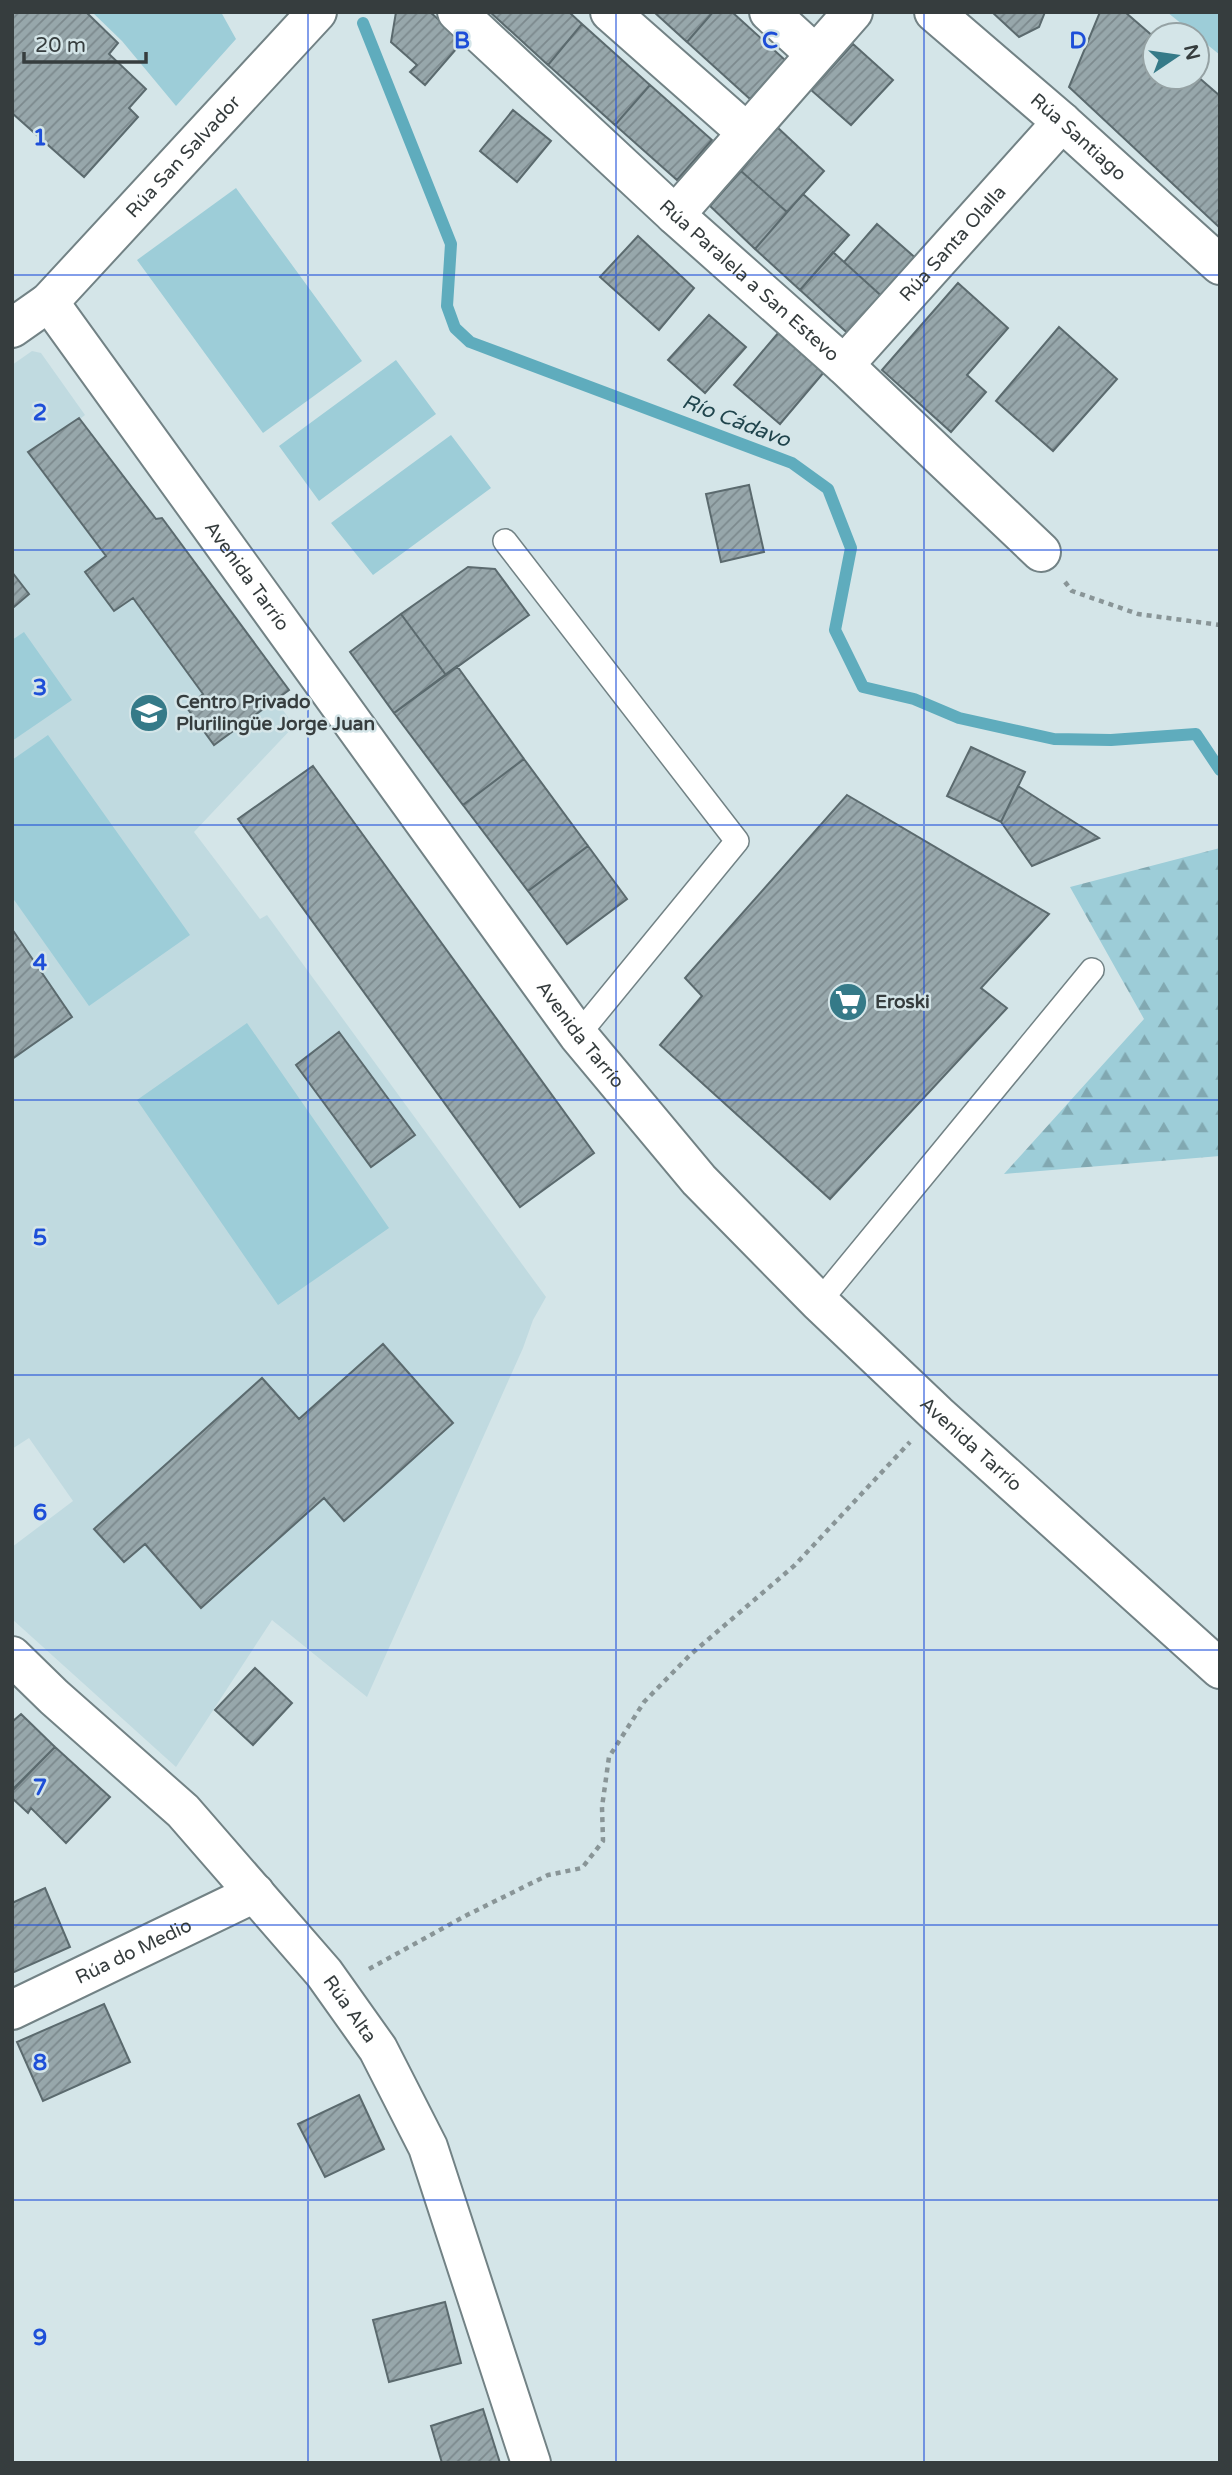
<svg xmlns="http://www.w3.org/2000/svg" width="1232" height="2475" viewBox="0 0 1232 2475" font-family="'Varela Round',sans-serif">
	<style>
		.built { fill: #c0dae0 }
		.forest { fill: url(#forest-firs) }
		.park { fill: #9dcdd8 }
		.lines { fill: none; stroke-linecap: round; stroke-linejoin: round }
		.stream { stroke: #5facbd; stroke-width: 12 }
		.building { fill: url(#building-hatch); stroke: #5b6a6e; stroke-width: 2 }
		.service-casing { stroke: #728285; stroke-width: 26 }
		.minor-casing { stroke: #728285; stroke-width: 42 }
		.tertiary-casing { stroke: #728285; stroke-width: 42 }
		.path { stroke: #899597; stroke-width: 4.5; stroke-dasharray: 5 5; stroke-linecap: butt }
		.service { stroke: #fff; stroke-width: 23 }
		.minor { stroke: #fff; stroke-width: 38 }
		.tertiary { stroke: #fff; stroke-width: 38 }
		.grid { fill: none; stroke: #1d4ed8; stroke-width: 2; stroke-opacity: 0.55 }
		.labels { text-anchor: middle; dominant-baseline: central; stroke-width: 5; stroke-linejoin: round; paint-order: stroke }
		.street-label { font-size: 19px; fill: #363d3e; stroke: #d4e5e8 }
		.poi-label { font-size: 19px; font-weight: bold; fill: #363d3e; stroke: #d4e5e8; text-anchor: start }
		.water-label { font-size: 21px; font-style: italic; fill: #1f444c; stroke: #d4e5e8 }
		.grid-label { font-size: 23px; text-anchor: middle; font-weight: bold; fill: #1d4ed8; stroke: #d4e5e8; stroke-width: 5; stroke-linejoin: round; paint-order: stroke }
	</style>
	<defs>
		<pattern id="forest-firs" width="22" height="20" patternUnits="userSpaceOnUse" patternTransform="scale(1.75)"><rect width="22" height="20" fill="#9dcdd8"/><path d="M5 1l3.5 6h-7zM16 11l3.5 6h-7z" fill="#81a8b1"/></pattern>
		<pattern id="building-hatch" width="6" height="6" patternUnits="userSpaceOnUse" patternTransform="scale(1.75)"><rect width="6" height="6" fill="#97a7ab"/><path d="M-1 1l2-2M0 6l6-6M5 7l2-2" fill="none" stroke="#7c898d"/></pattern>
	</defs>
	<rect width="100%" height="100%" fill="#d4e5e8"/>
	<!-- built -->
	<path class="built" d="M32,351L41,353L85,415L80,419L156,519L162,518L289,690L276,700L294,726L194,832L260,919L267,915L546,1297L533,1320L523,1348L367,1697L272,1620L176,1767L12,1619V1547L73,1501L29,1438L12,1449V608L29,594L12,571V365Z"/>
	<!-- forest -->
	<path class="forest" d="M1220,848V1156L1004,1174L1144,1019L1070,887Z"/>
	<!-- park -->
	<path class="park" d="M92,12H221L236,39L176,106L122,41Z
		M1167,12H1220V55Z
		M236,188L362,361L263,433L137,260Z
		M396,360L436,414L319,501L279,446Z
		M451,435L491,488L373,575L331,523Z
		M24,632L72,700L12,741V640Z
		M48,735L190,935L89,1006L12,897V760Z
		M247,1023L389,1228L278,1305L137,1100Z"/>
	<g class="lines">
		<!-- stream -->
		<path class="stream" d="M363,23L451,244L447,306L455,328L470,342L792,463L828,489L851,548L835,630L863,687L914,699L959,718L1054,739L1111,740L1196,734L1220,770"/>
	</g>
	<!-- building -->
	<path class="building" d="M12,12H86L118,43L109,54L146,89L129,108L138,117L84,177L12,113Z
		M396,12H430L463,41L425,85L410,72L417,65L391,42Z
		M490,12H569L582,24L548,65Z
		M654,12H713L687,42Z
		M713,12H732L785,60L750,99L687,42Z
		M992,12H1045L1039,27L1019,37Z
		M1100,12H1125L1155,38V77L1197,76L1220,96V228L1069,87Z
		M582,24L650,85L615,125L548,65Z
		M853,44L893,80L851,125L811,90Z
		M650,85L712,140L677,180L615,125Z
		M513,110L551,141L517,182L480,151Z
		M777,127L824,171L787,212L741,171Z
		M741,171L787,212L755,249L710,206Z
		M803,194L849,235L800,290L755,249Z
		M877,224L919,261L887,301L844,262Z
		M638,236L694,288L659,330L600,277Z
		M833,252L887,301L853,338L800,290Z
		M958,283L1008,328L967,375L986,392L951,432L882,370Z
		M709,315L746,347L705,393L668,360Z
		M1059,327L1117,379L1053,451L996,401Z
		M779,332L824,372L780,424L734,385Z
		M79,418L156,519L162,518L289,690L214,745L187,708L203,694L133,598L114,611L85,572L106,556L28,452Z
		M749,485L764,552L721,562L706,494Z
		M468,567L495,569L529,615L446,675L401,614Z
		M12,572L29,594L14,607L12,605Z
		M401,614L446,675L394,713L350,652Z
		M457,666L524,759L463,805L394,713Z
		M971,747L1025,772L1001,822L947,796Z
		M524,759L588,846L528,891L463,805Z
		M313,766L594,1153L520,1207L238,819Z
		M1018,786L1099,838L1032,866L1001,822Z
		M847,795L1049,914L981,988L1007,1008L830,1199L660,1045L702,996L685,978Z
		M588,846L627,899L567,944L528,891Z
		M12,929L72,1017L12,1059Z
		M339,1032L415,1135L371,1167L296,1065Z
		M383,1344L453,1423L344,1521L324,1498L201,1608L145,1544L124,1562L94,1529L262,1378L299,1419Z
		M255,1668L292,1703L253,1745L215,1710Z
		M21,1714L55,1747L13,1790L12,1722Z
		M55,1747L110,1797L66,1843L31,1808L28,1813L12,1798V1790Z
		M45,1888L70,1947L12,1973V1903Z
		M104,2004L130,2062L43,2101L17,2042Z
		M359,2095L384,2149L325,2177L298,2124Z
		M445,2302L461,2363L389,2382L373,2320Z
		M483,2409L500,2463H442L431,2426Z"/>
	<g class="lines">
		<!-- service casing -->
		<g class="service-casing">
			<path id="service" d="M505,541L737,841L578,1035
				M819,1302L1092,970"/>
		</g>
		<!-- minor casing -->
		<g class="minor-casing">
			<g id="minor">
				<path id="s1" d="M457,12L675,215L844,365L1041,552"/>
				<path d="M610,12L746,132"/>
				<path d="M769,12L815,54"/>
				<path id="s2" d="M934,12L1062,122L1220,265"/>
				<path d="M675,215L853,12"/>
				<path id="s3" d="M49,302L578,1035L699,1180L819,1302L937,1414L1220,1669"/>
				<path id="s4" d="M844,365L1062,122"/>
				<path id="s5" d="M12,2010L255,1893"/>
			</g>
		</g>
		<!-- tertiary casing -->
		<g class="tertiary-casing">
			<g id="tertiary">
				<path id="s6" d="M12,328L49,302L317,12"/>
				<path id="s7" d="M12,1656L54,1697L183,1811L324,1973L378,2049L428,2147L531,2463"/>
			</g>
		</g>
		<!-- path -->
		<path class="path" d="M1065,582L1072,591L1138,614L1220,625
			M369,1969L467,1915L548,1875L582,1868L603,1841L602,1807L609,1757L644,1702L690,1655L795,1565L910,1442"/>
		<!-- service -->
		<use href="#service" class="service"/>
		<!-- minor -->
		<use href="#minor" class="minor"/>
		<!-- tertiary -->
		<use href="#tertiary" class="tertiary"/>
	</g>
	<!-- grid -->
	<path class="grid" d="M308,12V2463M616,12V2463M924,12V2463M12,275H1220M12,550H1220M12,825H1220M12,1100H1220M12,1375H1220M12,1650H1220M12,1925H1220M12,2200H1220"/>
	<!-- icons -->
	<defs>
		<g id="school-disc" transform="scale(2.0125)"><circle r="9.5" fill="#357a88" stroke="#d4e5e8"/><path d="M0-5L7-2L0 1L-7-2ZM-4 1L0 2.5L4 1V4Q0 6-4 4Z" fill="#fff"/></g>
		<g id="supermarket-disc" transform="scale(2.0125)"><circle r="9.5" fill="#357a88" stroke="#d4e5e8"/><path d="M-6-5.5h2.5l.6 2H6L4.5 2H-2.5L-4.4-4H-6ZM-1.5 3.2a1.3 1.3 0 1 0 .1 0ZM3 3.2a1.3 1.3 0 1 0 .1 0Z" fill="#fff"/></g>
	</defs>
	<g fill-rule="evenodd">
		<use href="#school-disc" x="149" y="713"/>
		<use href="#supermarket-disc" x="848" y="1002"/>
	</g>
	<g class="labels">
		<!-- street labels -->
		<g class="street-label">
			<text stroke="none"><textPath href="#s2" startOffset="191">Rúa Santiago</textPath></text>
			<text stroke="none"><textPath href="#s6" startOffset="243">Rúa San Salvador</textPath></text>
			<text stroke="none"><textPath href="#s4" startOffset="163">Rúa Santa Olalla</textPath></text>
			<text stroke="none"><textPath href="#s1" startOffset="397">Rúa Paralela a San Estevo</textPath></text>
			<text stroke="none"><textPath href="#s3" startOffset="338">Avenida Tarrío</textPath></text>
			<text stroke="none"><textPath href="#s3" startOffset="905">Avenida Tarrío</textPath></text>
			<text stroke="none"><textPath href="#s3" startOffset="1472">Avenida Tarrío</textPath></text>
			<text stroke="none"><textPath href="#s5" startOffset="135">Rúa do Medio</textPath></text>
			<text stroke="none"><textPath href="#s7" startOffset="490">Rúa Alta</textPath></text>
		</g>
		<!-- poi labels -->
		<g class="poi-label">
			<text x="176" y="702">Centro Privado<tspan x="176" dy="22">Plurilingüe Jorge Juan</tspan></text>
			<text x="875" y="1002">Eroski</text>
		</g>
		<!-- water labels -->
		<g class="water-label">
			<text transform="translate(736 421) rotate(21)">Río Cádavo</text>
		</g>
	</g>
	<g class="grid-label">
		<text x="462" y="48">B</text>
		<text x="770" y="48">C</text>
		<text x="1078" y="48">D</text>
		<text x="40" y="145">1</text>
		<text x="40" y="420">2</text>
		<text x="40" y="695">3</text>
		<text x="40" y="970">4</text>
		<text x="40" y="1245">5</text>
		<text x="40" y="1520">6</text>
		<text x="40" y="1795">7</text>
		<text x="40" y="2070">8</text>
		<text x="40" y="2345">9</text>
	</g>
	<!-- border -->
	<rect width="1232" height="2475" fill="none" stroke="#363d3e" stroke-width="28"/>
	<!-- north arrow -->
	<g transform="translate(1176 56) rotate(77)"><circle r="33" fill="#d4e5e8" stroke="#95a2a4" stroke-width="2"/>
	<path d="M0-5L12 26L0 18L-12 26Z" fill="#357a88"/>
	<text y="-10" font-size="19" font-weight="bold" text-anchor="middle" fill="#363d3e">N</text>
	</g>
	<!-- scale -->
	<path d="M24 52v10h122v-10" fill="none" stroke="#363d3e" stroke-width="3.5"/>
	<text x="35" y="52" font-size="21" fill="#363d3e" stroke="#d4e5e8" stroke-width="5" paint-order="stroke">20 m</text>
</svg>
